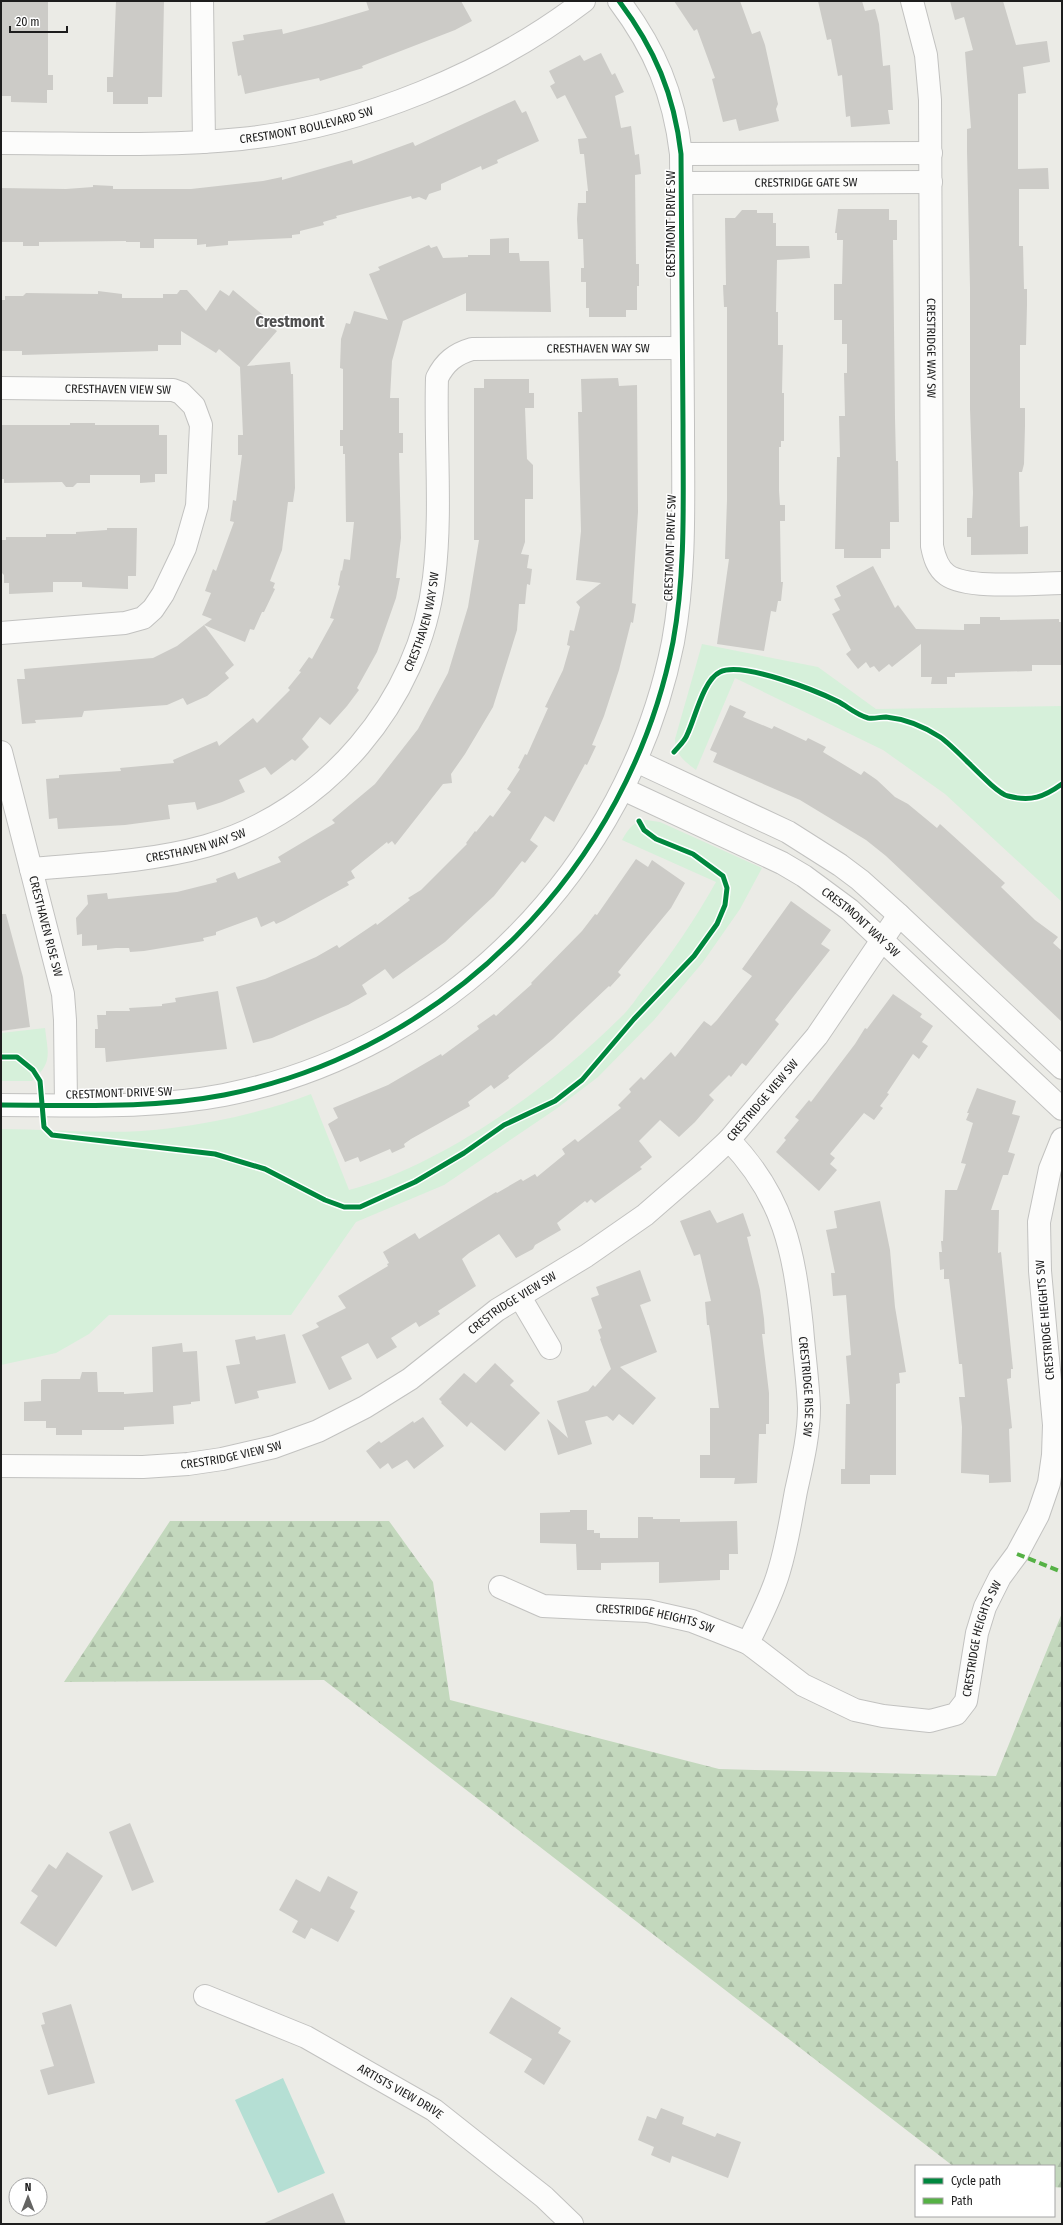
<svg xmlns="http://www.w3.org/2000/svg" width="1063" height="2225" viewBox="0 0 1063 2225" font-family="'Fira Sans Condensed',sans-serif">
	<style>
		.forest { fill: url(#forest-firs) }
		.park { fill: #d6f0da }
		.pitch { fill: #b5dfd4 }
		.building { fill: #cccbc7 }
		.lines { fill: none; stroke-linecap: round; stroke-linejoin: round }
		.minor-casing { stroke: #c2c2c0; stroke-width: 24 }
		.minor { stroke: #fcfcfb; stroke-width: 22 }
		.quiet { stroke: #55b145; stroke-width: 4; stroke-dasharray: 8 4; stroke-linecap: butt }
		.cycleway-casing { stroke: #fff; stroke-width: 8 }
		.cycleway { stroke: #00873e; stroke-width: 5 }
		.labels { text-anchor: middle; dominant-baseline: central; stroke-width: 3; stroke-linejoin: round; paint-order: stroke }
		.street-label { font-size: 12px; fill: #1d1d1d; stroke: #fff }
		.district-label { font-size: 16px; font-weight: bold; fill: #505050; stroke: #fff }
	</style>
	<defs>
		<pattern id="forest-firs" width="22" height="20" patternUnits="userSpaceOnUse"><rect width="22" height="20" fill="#c3d8bd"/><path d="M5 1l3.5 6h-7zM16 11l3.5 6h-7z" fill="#a7b9a2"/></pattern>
	</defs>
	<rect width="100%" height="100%" fill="#ebebe6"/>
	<!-- forest -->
	<path class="forest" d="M170,1521H389L433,1582L450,1700L719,1769L996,1776L1062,1613V2188L1054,2187V2166H953L324,1680L64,1682Z"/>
	<!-- park -->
	<path class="park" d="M702,644L818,667L876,709L1062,706V902L945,794L883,750L735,678L696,770C684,761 675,754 675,739Z
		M646,820L660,822L762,868L740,909L703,962L654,1020L598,1077L556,1109L444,1185L356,1222L291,1315H109L89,1334L56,1353L1,1365V1129C58,1129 116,1136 172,1128C219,1122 267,1111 311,1094L349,1190C443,1165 552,1086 620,1018C630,1009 637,997 645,987C672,954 695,919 716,882L622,840C629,828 633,822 646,820Z
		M45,1028C48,1054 53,1062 32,1081H1V1033Z"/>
	<!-- pitch -->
	<path class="pitch" d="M283,2078L325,2173L278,2193L235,2100Z"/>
	<!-- building -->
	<path class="building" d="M1,1H48V75H53V90H47V103L11,102V96H1Z
		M116,1H164L162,97H148V104H113V92H107V77H113Z
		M366,1H461L472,21L455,30L362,66L363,68L320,81L319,78L245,94L241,75L238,76L232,42L244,40L243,35L282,29L283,34L322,24L369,10Z
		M674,1H740L752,34L760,31L765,45L778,104L776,109L779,121L739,131L736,119L723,122L712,79L715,78L697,29L694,31Z
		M818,1H862L865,11L875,9L879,24L883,66L890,65L893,110H888L890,124L851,127L850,116L846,117L842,75L838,76L831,39L827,40Z
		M950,1H1003L1016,45L1047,41L1050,62L1023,67L1026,93L1018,94V169L1048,168L1049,189H1019V246H1023L1024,289H1027V305L1026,345H1020V408H1025V426L1024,464L1022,472H1019L1020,527L1028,526V554L971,555V537H967V518H972L973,493L970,409V287L967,151V129L971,128L965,52L973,50L964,17L955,20Z
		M601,53L612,75L615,73L624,92L615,96L621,128L631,126L635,155L639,154L641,174L635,175L636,264H639V286H637V310H626V317H589V308H586V282H581V268H584L583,239H578L577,219L578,203H586V191H588L584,154H580L578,139L587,138L565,95L557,99L550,86L555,83L549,71L580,55L584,61Z
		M515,100L522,113L526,111L539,141L497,160L498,163L482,170L481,166L441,184V190L429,194L426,200L419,197L412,199L411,196L336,216L337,218L323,222L324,225L300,231V234L292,235V238L228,241V245L206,247V244L197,245V239H154V248H140V242H126V241L39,242V246H23V242H1V188L66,189L93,187V185L113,186V189H191L263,181L282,177V180L352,160L353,164L413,142L415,146Z
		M838,209H889V220H897V240H893L895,418L896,461H898L899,522H890V549H881V558H844V549H835L837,457H840L839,416H845L844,373H847V344H842V320H834V284H842L843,240H837V233H835Z
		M742,210H757V213H773V223H776V246H809L810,258L777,260L776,312H778V345H783L782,393H784V441H781V447H779V491L780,505H785V521H780L781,582H783L781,601H778L776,612L771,611L764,651L717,644L729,559H725L727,500V307H724L723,285H726L725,218H735Z
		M509,238V253H519L520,261H549L551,312L466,311V293L403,321L392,361L390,398H399V433H403V453H399L401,538L396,578H400L396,598L377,652L357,688L359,690L347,706L330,725L320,717L302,739L309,747L295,761L292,759L271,775L265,767L239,780L245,792L222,802L197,810L195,802L168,805L170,819L125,825L58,829L57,818L49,819L46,779L59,778V775L121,771L120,768L174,763L173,760L217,741L219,746L253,718L257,723L290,690L288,688L301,672L299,671L309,657L312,659L334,619L330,618L340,586L338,585L341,570L342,571L344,559L350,560L354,522H346L345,454H343V446H340V430H343V369L340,368L341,339L346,323L350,324L354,311L388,320L369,274L380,270L378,267L429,245L431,248L437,246L443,258L468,257V255H490V239Z
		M180,290H187L206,311L220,290L229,296L233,290L269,320L267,323L277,331L247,366L290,362L291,374H293L295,488L293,502H288L282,550L270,581L275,583L273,588L275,589L264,612H262L254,630L250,629L245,642L204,625L212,619L202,615L211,593L205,591L213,569L216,571L234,522L230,521L233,500L236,501L242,455H238V435H243L240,367L219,349L216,353L181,331V345H158V351L22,355V351H1V300H5V296H23L26,293L98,294V291L122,294V298H163V294H177Z
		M618,378L619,386L637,385L638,512L632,603L636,604L633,623L631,622L619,670L604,716L592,745L596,746L587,765L585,764L554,822L545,816L530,840L538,846L525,863L522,861L494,896L445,942L393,979L385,969L362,985L367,994L348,1005L272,1038L253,1043L236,987L265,979L316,957L337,945L339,948L376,923L377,925L410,900L408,898L421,890L467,844L466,843L475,831L476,832L490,815L493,817L511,792L507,789L520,769L518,768L525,754L527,755L548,708L545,707L563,670L570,646L567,645L570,630L574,631L580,607L576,602L601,583L576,580L581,531L578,412H582L581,379Z
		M484,379H529V393H534V408H525L527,459L533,465V499H525V542L521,554L529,555L527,568L532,569L530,585L527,584L525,604H519L517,630L493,707L465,754L451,774L452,783L443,784L395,845L392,841L388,844L387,842L351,871L355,878L347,882L349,885L285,920L276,924L274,921L261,927L257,917L216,932V935L203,938L204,941L144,951L130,952L129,948H116L97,950V945L82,946V934L77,935L76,918L88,904L87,895L107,893L108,899L177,892L217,882L216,879L235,872L238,879L281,862L278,857L335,823L332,820L375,784L418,729L448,673L468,607L479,540H474V388H484Z
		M70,423H95V425H159V435H167V474H155V482L140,483V475H90V483H77L73,487H66L62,482L4,483V479H1V425H70Z
		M107,528H137L136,576H128V589L82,587V582H53V592L9,594V583H4V575L1,572V540H6V537H46V534H76V532L107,530Z
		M873,566L895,608L898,605L916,629L964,630V624H980V617H1000V620L1059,619V622H1062V665H1032V671L955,673V677H947V684H931L932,677H921V644L892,667L889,664L879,672L874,666L870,668L866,662L858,669L846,654L851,650L832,614L840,610L834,599L841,596L836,586Z
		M204,625L234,665L225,673L229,678L207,696L187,705L183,698L167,705L84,711L82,717L35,720L36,723L22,724L17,679H25L24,669L153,658L177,646Z
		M730,705L746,712L743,717L772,729L774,726L806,741L808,738L826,747L823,752L861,775L864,771L877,780L895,797L908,804L937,828L940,824L1005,883L1001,887L1035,920L1058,937L1053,943L1062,951V1022L886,856L866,840L800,800L713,762L717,753L710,750Z
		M636,859L648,867L652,860L685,883L671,908L618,972L621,975L610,987L609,986L553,1039L508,1076L509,1078L494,1089L491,1085L468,1102L470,1106L411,1139L404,1144L405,1147L392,1153L390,1149L360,1162L358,1157L345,1162L328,1124L338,1118L333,1108L388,1085L441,1054L442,1056L479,1029L477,1026L494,1014L496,1016L532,984L531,983L582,931L595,914L597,915Z
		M791,901L831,930L821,944L830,950L775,1020L779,1024L765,1042L746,1066L742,1063L731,1077L729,1075L709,1095L714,1100L695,1122L679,1137L660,1120L639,1141L652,1157L640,1167L642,1169L595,1203L591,1199L587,1203L585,1201L557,1223L561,1230L535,1245L533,1249L516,1258L499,1234L469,1253L462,1259L476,1286L438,1311L440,1314L419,1327L416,1322L391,1338L397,1347L377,1359L368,1343L341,1357L352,1379L329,1390L302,1335L319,1327L316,1323L346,1308L338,1296L388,1266L387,1264L389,1263L383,1252L415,1233L419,1239L496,1192L497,1193L521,1179L523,1181L535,1174L537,1177L565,1154L562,1149L575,1139L578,1142L621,1108L618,1105L631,1092L629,1089L641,1077L644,1080L671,1052L675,1057L704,1021L711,1026L717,1020L752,976L742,969Z
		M1,914H6L23,977L30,1027L1,1031Z
		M218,991L227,1049L106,1062L105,1048H95V1029H98L97,1015H106V1011H130L129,1008L162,1006V1004L176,1002L175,998Z
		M893,994L922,1014L920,1017L933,1026L922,1042L928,1046L919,1059L913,1054L887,1093L889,1094L880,1106L883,1108L874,1120L864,1113L830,1154L835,1158L830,1164L837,1170L819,1191L776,1152L786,1140L784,1138L799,1120L795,1117L809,1100L811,1102L855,1044L865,1028L867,1029Z
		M977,1088L1016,1101L1012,1114L1020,1116L1008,1152L1015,1154L1008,1175H1003L991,1210H999L998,1253L1001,1252L1013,1369H1011V1378L1007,1379L1012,1428L1009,1429L1011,1482L989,1483V1475L961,1473L962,1427L959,1397H965L962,1364H959L949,1279H944V1269L940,1270L939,1252H942L941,1241H943L945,1190H957L966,1164L961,1163L973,1123L966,1120L969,1113H967Z
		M880,1201L890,1250L895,1307L906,1372L899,1373L900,1383L896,1384V1475H870V1484H841V1469H845L846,1404H850L846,1356L851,1355L846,1295L833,1296L831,1273H835L826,1230L837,1228L834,1211Z
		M710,1210L717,1223L743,1213L751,1236L747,1237L760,1290L764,1319L765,1334H762L769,1393V1424H766V1434H759L757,1483L734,1484L735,1478H700V1455H710V1408H719L711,1338L709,1325H707L705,1302L711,1301L700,1254L694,1256L680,1221Z
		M640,1270L651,1301L640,1305L657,1352L620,1367L656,1398L633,1425L619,1414L613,1421L607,1416L585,1421L592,1444L558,1455L547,1419L568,1438L557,1401L588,1391L593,1385L595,1387L611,1369L600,1339L601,1338L598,1330L602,1328L591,1298L599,1295L596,1287Z
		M285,1334L296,1383L257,1391L259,1398L235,1404L226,1366L240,1364L235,1340L255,1336L256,1340Z
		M182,1343L183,1352L197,1351L200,1401L191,1402V1404L173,1406L174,1424L124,1427V1430H82V1435H56V1428H46V1421H24V1402L41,1401V1380L43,1379H80L82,1372H97L98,1392H124V1394L153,1392L152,1347Z
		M495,1363L514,1381L510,1385L540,1413L505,1451L471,1422L467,1427L441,1403L442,1402L439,1399L464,1373L476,1383Z
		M423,1417L444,1446L414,1469L407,1460L392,1469L388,1463L380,1469L366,1451L379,1441L381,1443L413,1421L414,1423Z
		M570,1510H587V1530H594V1533H600V1538H638V1517H653V1519H680V1522L737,1521L738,1554H729V1570H720V1580L659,1583V1562L601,1563V1570H577L576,1544L540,1543V1513L570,1512Z
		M130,1823L154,1882L132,1891L109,1832Z
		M67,1852L103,1876L56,1947L20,1923L38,1896L31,1891L49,1864L56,1869Z
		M328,1876L358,1892L350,1908L355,1911L338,1942L311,1928L305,1939L292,1932L298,1921L279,1910L296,1879L320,1892Z
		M511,1997L561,2028L558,2033L571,2041L544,2085L524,2072L532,2059L489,2033Z
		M71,2004L95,2083L48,2095L40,2070L54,2066L41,2025L45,2024L42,2013Z
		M661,2108L684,2117L682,2124L715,2137L717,2133L741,2142L728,2178L672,2156L670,2163L651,2155L654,2147L638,2140L647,2116L656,2119Z
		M333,2193L346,2224H262Z"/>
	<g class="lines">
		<!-- minor casing -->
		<g class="minor-casing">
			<g id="minor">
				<path d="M202,1L204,142"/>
				<path id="s1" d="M912,1L926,55L930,100L932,546C934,556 937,568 947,575C968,590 1035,583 1062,583"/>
				<path id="s2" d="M1,143C81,143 162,147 241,139C359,127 490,73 584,1"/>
				<path d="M681,154L931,153"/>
				<path id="s3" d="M681,183L931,182"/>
				<path id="s4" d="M1,388L173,390L181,393L194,406L201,425L197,506L185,548L163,594L153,609L143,618L125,623L1,633"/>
				<path id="s5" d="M1,752L63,994L65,1020L66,1105"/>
				<path d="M636,761L788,832L840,865L860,880L899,915L1062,1068"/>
				<path id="s6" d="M623,789L782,863L804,876L850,910L1062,1109"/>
				<path id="s7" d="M31,869C89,864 149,862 206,846C325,812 420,701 434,578C442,512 435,444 437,378C445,362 455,354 472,349L682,348"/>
				<path d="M1,1105C75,1105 151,1109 224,1095C449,1051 629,866 673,642C686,571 683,497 683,426C682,335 682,244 681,154C674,94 655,49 619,1"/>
				<path id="s8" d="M729,1140C784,1197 794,1251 802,1327C804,1354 808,1381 809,1408C809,1436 802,1464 796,1491C791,1518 787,1545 779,1571C772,1596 759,1620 748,1643"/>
				<path d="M520,1297L550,1348"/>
				<path id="s9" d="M1,1466L143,1467L188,1464L222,1459L274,1447L318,1431L365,1407L410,1379L497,1310L586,1256L645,1215L699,1168L729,1140L817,1036L899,915"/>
				<path id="s10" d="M500,1587L543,1606L648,1611L692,1621L748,1643L803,1685L855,1710L883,1716L930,1721L956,1714L966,1701L977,1633L985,1607L1000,1577L1017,1554L1038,1515L1049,1483L1053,1455L1054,1425L1040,1271L1039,1222L1050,1169L1062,1139"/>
				<path id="s11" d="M205,1996L306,2037L434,2110L544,2197L572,2224"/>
			</g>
		</g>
		<!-- minor -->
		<use href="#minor" class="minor"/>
		<!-- quiet -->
		<path class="quiet" d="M1017,1554L1062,1572"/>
		<!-- cycleway casing -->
		<g class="cycleway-casing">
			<path id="cycleway" d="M674,752C678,747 685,741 687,735C695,719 703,680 720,672C742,661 817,691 839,702C848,707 857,715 868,718C874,719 880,717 886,717C906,719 923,726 940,737C957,748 994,793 1008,796C1031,802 1044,797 1062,784
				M1,1057H17L33,1070L40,1081L44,1127L52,1135L215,1154L265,1169L325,1200L344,1207H360L415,1182L464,1153L504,1125L555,1101L582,1080L634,1019L694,956L717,924L725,905L727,888L723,876L693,854L656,839L644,830L639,821
				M1,1105C75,1105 151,1109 224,1095C449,1051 629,866 673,642C686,571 683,497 683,426C682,335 682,244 681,154C674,94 655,49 619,1"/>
		</g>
		<!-- cycleway -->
		<use href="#cycleway" class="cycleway"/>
	</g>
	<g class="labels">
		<!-- street labels -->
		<g class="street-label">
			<text stroke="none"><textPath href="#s2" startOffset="307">CRESTMONT BOULEVARD SW</textPath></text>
			<text stroke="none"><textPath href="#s3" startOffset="125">CRESTRIDGE GATE SW</textPath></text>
			<text transform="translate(671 224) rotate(-90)">CRESTMONT DRIVE SW</text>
			<text stroke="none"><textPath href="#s7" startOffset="922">CRESTHAVEN WAY SW</textPath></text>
			<text stroke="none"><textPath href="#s1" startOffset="349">CRESTRIDGE WAY SW</textPath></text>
			<text stroke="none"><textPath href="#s4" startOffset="117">CRESTHAVEN VIEW SW</textPath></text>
			<text transform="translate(670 548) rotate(-88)">CRESTMONT DRIVE SW</text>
			<text stroke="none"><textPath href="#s7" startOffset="503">CRESTHAVEN WAY SW</textPath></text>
			<text stroke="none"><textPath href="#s7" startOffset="167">CRESTHAVEN WAY SW</textPath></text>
			<text stroke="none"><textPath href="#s6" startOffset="274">CRESTMONT WAY SW</textPath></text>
			<text stroke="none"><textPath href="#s5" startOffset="180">CRESTHAVEN RISE SW</textPath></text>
			<text transform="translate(119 1093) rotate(-2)">CRESTMONT DRIVE SW</text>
			<text stroke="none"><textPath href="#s9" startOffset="879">CRESTRIDGE VIEW SW</textPath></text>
			<text stroke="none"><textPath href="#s9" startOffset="555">CRESTRIDGE VIEW SW</textPath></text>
			<text transform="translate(1045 1320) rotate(-95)">CRESTRIDGE HEIGHTS SW</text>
			<text stroke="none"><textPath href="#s8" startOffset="265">CRESTRIDGE RISE SW</textPath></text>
			<text stroke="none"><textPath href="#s9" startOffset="231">CRESTRIDGE VIEW SW</textPath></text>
			<text stroke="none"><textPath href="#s10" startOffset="160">CRESTRIDGE HEIGHTS SW</textPath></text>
			<text stroke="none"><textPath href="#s10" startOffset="568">CRESTRIDGE HEIGHTS SW</textPath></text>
			<text stroke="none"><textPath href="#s11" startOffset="218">ARTISTS VIEW DRIVE</textPath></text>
		</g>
		<!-- district labels -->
		<g class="district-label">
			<text x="290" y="321">Crestmont</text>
		</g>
	</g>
	<!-- border -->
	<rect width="1063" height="2225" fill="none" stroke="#1d1d1d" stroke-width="4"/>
	<!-- legend -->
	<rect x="915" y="2165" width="140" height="52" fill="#ffffff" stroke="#a5a5a5"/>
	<rect x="923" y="2178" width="20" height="6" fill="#00873e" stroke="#a5a5a5"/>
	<text x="951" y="2185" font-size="12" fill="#1d1d1d">Cycle path</text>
	<rect x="923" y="2198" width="20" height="6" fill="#55b145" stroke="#a5a5a5"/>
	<text x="951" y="2205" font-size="12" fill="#1d1d1d">Path</text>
	<!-- north arrow -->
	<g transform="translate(28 2197)"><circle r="19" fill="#ffffff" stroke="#a5a5a5"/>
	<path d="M0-3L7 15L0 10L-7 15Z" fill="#656563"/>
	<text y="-6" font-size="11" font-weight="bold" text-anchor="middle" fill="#1d1d1d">N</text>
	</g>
	<!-- scale -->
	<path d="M10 26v6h57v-6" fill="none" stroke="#1d1d1d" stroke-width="2"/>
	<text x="16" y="26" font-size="12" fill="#1d1d1d" stroke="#ffffff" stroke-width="3" paint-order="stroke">20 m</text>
</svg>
